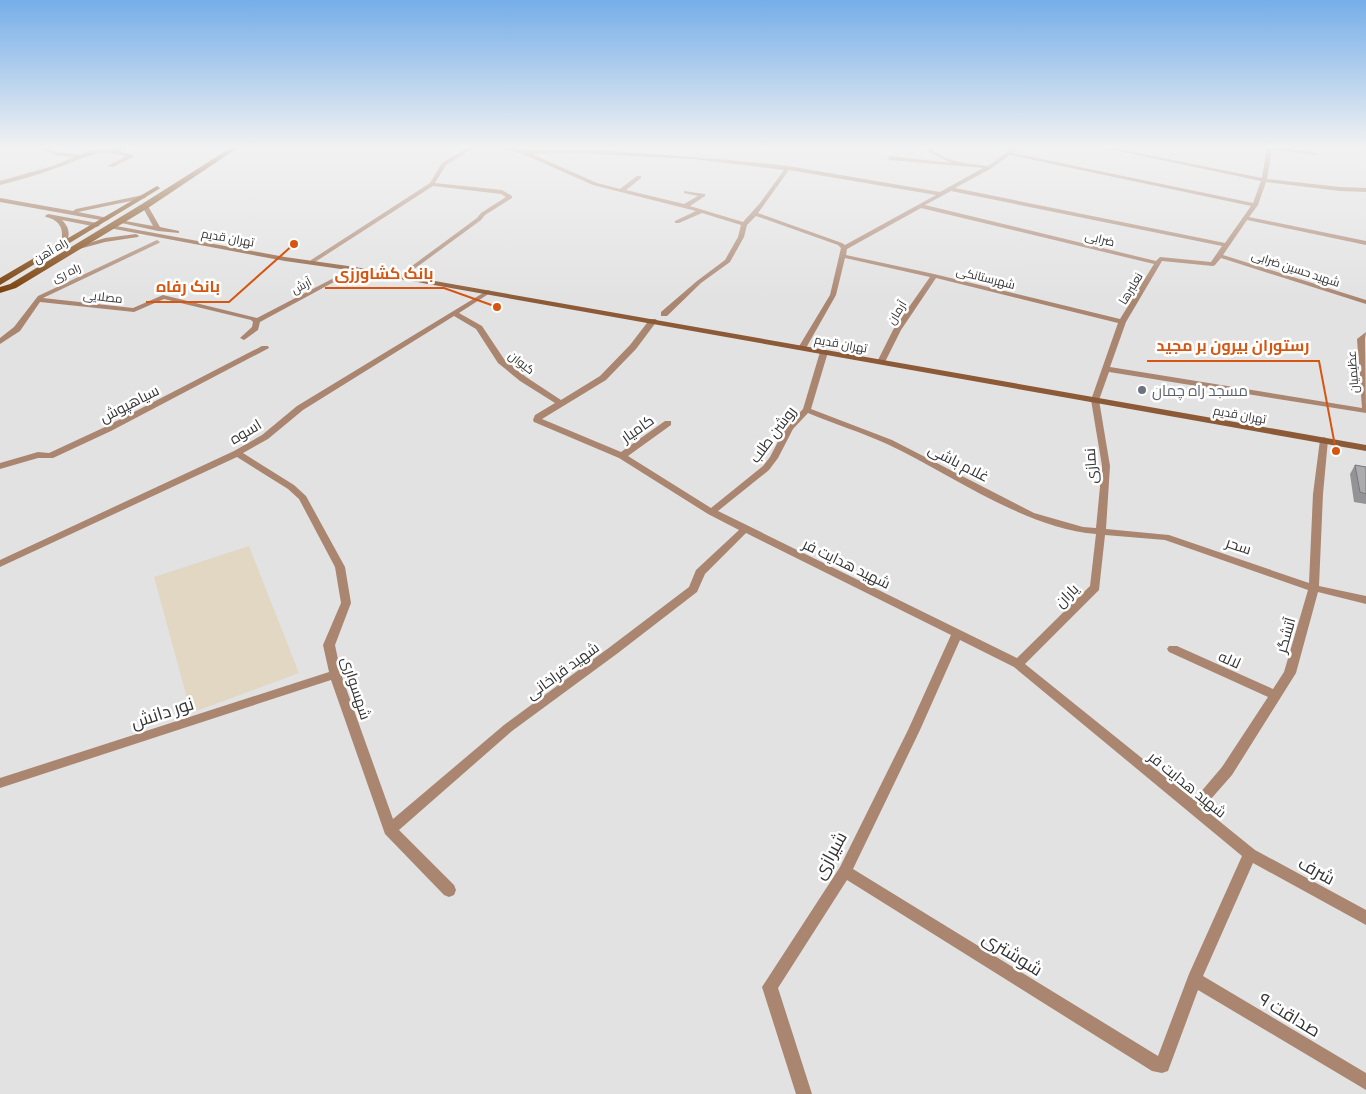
<svg xmlns="http://www.w3.org/2000/svg" width="1366" height="1094" viewBox="0 0 1366 1094" font-family="'Exo 2',Cairo,sans-serif">
	<style>
		.education { fill: #e2d7c3 }
		.lines { fill: none; stroke-linecap: round; stroke-linejoin: round }
		.street { fill: #aa8670; fill-rule: evenodd }
		.secondary { fill: #8c5a37; fill-rule: evenodd }
		.primary { fill: #753901; fill-rule: evenodd }
		.wall { fill: #939395 }
		.building { fill: #ababad; stroke: #787879 }
		.worship-dot { fill: #6b7280; stroke: #fff; stroke-width: 2 }
		.labels { text-anchor: middle; dominant-baseline: central; stroke-width: 5; stroke-linejoin: round; paint-order: stroke }
		.far-street-label { font-size: 12px; fill: #343435; stroke: #fff }
		.worship-label { font-size: 15px; fill: #5b616d; stroke: #fff; text-anchor: start }
		.street-label { font-size: 15px; fill: #343435; stroke: #fff }
		.near-street-label { font-size: 18px; fill: #343435; stroke: #fff }
		.leader { fill: none; stroke: #d65510; stroke-width: 2 }
		.callout-dot { fill: #d65510; stroke: #fff; stroke-width: 2 }
		.callout-label { font-size: 16px; text-anchor: middle; font-weight: bold; fill: #d65510; stroke: #fff; stroke-width: 5; stroke-linejoin: round; paint-order: stroke }
	</style>
	<rect width="100%" height="100%" fill="#e2e2e3"/>
	<!-- education -->
	<path class="education" d="M249,546L299,673L191,713L154,577Z"/>
	<g class="lines">
		<!-- street -->
		<path class="street" d="M127,147H136L119,151L133,155V157L113,167L108,166L126,156C95,148 84,159 56,168C38,175 19,180 0,185V181L53,166L74,157L56,155L45,150V148L57,152L79,155L88,151Z
			M469,147H475L446,165L435,183L502,190L512,196V198L485,215L481,220L402,278L397,277L477,218L481,213L506,197L501,194L433,186L315,262H311V260L430,183L442,163Z
			M497,147H505L525,151H608L729,160L788,166L940,192L983,168L890,160L887,158L890,156L951,163L929,152L926,147H931C940,162 972,164 988,166L1005,154V152L1015,147H1020L1013,153L1253,203L1261,181L1100,147H1108L1262,178L1267,147H1278L1318,153L1315,155L1272,149L1267,179L1340,187L1366,188V192L1340,191L1266,182L1258,205L1249,217L1366,241V245L1247,220L1223,255L1366,300V304L1221,258L1215,265L1213,266L1162,261L1126,322L1110,367L1362,408L1357,339L1366,332L1365,339L1366,413L1109,372L1099,400L1110,466L1106,529L1169,535L1309,583L1313,494L1320,440L1324,437L1328,440L1323,494L1319,586L1366,596V604L1318,592L1296,673L1232,775L1203,808L1255,850L1366,910V925L1253,863L1203,976L1366,1073V1090L1198,990L1168,1071L1162,1073L1152,1071L847,880L778,988L812,1094H796L762,987L840,867L908,730L951,635L746,533L705,574L697,592L618,653L512,731L399,830L454,885L456,890L454,895L449,897L444,895L385,834L331,680L0,788V778L329,672L323,645L341,603L335,567L299,499L288,489L237,457L0,567V560L234,451L262,435L297,406L488,290L490,291V293L459,313L482,326L504,359L526,377L561,400L600,376L630,345L650,319H656L657,321L636,349L606,380L542,419L621,452L665,421H671V425L628,456L711,508L763,466L770,457L785,428L803,409L820,352L824,350L828,352L811,409L892,440L1034,513L1083,527L1096,528L1102,466L1091,400L1118,323L936,278L901,330L885,362L881,364L877,362L893,330L930,277L845,258L836,295L806,348L805,350H799L798,348L830,295L841,248L838,245L756,216L747,225L744,237L730,262L701,283L667,316H661V312L697,281L725,260L738,237L741,225L702,213L679,223H675V221L696,211L593,185L523,154ZM575,153L694,159L784,170L760,203L743,222L690,206L705,196V194L684,191V193L698,196L684,204L626,190L641,178V176H637L620,189L597,183L532,154ZM1010,155L1251,206L1225,243L955,188L990,169ZM789,170L936,195L845,245L842,243L758,213ZM951,191L1222,246L1211,262L1160,257L1156,261L925,205ZM921,208L1154,264L1120,319L934,274L846,255L847,249ZM454,316L476,329L498,363L520,381L555,403L535,415L533,420L534,422L619,458L708,514L739,530L696,570L689,587L610,647L504,725L393,819L341,674L335,645L351,603L345,567L306,496L294,485L243,453L268,439L303,410ZM808,413C834,424 861,432 887,444C951,474 1024,528 1096,534L1090,586L1017,658L718,511L769,470L778,458L793,429ZM1105,535L1165,540L1308,590L1284,672L1273,689L1177,646H1169L1167,649L1169,652L1268,697L1222,767L1194,800L1025,664L1099,590ZM960,640L1014,667L1242,856L1189,974L1158,1056L853,869L920,730Z
			M157,240L160,242L159,243L43,298L133,308L163,295L257,318L353,268L358,269L260,322L258,330L244,340L240,338L252,327L253,322L251,320L164,299L134,312L40,302L20,331L0,344V338L14,327L38,296Z
			M262,346H268L269,348L111,431L53,458H38L0,469V463L38,452L49,453L105,427Z"/>
		<!-- secondary -->
		<path class="secondary" d="M143,195L146,197L145,198L78,212L108,218L109,219L106,221L0,202V198L73,211L76,209Z
			M145,204L148,206L160,227L179,231V233L158,231L117,222L120,220L153,226L142,206Z
			M48,214L97,223L100,225L97,227L62,220C70,228 70,235 66,245L63,247L60,245C65,231 61,220 46,217L45,216Z
			M111,225L285,257L355,267L1366,445V451L355,271L285,261L109,228L108,227Z
			M136,234L139,236L138,237L105,242L79,249L76,247L105,238Z"/>
		<!-- primary -->
		<path class="primary" d="M232,147H239L148,208L16,288L0,293V287L10,284L142,204Z
			M157,186L160,188L159,189L0,285V278Z"/>
	</g>
	<!-- wall -->
	<path class="wall" d="M1355,465L1366,467V504L1354,502L1350,474Z"/>
	<!-- building -->
	<path class="building" d="M1355,465L1366,467V494L1360,492Z"/>
	<!-- sky -->
	<linearGradient id="sky" x2="0" y2="1"><stop stop-color="#75aee9"/><stop offset="0.49" stop-color="#f2f2f2"/><stop offset="1" stop-color="#f2f2f2" stop-opacity="0"/></linearGradient>
	<rect width="1366" height="300" fill="url(#sky)"/>
	<!-- markers -->
	<circle class="worship-dot" cx="1142" cy="390" r="5"/>
	<g class="labels">
		<!-- far-street labels -->
		<g class="far-street-label">
			<text transform="translate(228 237) rotate(10)">تهران قدیم</text>
			<text transform="translate(1100 238) rotate(14)">ضرابی</text>
			<text transform="translate(50 250) rotate(-31)">راه آهن</text>
			<text transform="translate(1296 268) rotate(18)">شهید حسین ضرابی</text>
			<text transform="translate(66 272) rotate(-25)">راه ری</text>
			<text transform="translate(986 277) rotate(14)">شهرستانکی</text>
			<text transform="translate(301 285) rotate(-28)">آرش</text>
			<text transform="translate(1130 288) rotate(-59)">نعلبرها</text>
			<text transform="translate(103 296) rotate(6)">مصلایی</text>
			<text transform="translate(896 312) rotate(-58)">آرمان</text>
			<text transform="translate(841 343) rotate(10)">تهران قدیم</text>
			<text transform="translate(522 362) rotate(38)">کیوان</text>
			<text transform="translate(1352 372) rotate(-94)">عظیمیان</text>
			<text transform="translate(1240 414) rotate(10)">تهران قدیم</text>
		</g>
		<!-- worship labels -->
		<g class="worship-label">
			<text x="1152" y="390">مسجد راه چمان</text>
		</g>
		<!-- street labels -->
		<g class="street-label">
			<text transform="translate(129 403) rotate(-27)">سیاهپوش</text>
			<text transform="translate(637 428) rotate(-35)">کامیار</text>
			<text transform="translate(245 431) rotate(-31)">اسوه</text>
			<text transform="translate(772 434) rotate(-53)">روشن طلب</text>
			<text transform="translate(959 462) rotate(27)">غلام باشی</text>
			<text transform="translate(1090 466) rotate(-94)">نمازی</text>
			<text transform="translate(1239 545) rotate(19)">سحر</text>
			<text transform="translate(847 563) rotate(26)">شهید هدایت فر</text>
			<text transform="translate(1066 595) rotate(-45)">یاران</text>
			<text transform="translate(1285 635) rotate(-74)">آتشگر</text>
			<text transform="translate(1230 659) rotate(24)">لاله</text>
			<text transform="translate(562 670) rotate(-36)">شهید قراخانی</text>
			<text transform="translate(357 688) rotate(72)">شهسواری</text>
			<text transform="translate(1188 784) rotate(39)">شهید هدایت فر</text>
		</g>
		<!-- near-street labels -->
		<g class="near-street-label">
			<text transform="translate(162 712) rotate(-18)">نور دانش</text>
			<text transform="translate(829 855) rotate(-61)">شیرازی</text>
			<text transform="translate(1317 870) rotate(29)">شرف</text>
			<text transform="translate(1013 953) rotate(32)">شوشتری</text>
			<text transform="translate(1290 1014) rotate(31)">صداقت ۹</text>
		</g>
	</g>
	<!-- callouts -->
	<path class="leader" d="M497 307L444 288H325M294 244L229 302H146M1336 451L1319 361H1147"/>
	<g class="callout-dot">
		<circle cx="497" cy="307" r="5"/>
		<circle cx="294" cy="244" r="5"/>
		<circle cx="1336" cy="451" r="5"/>
	</g>
	<g class="callout-label">
		<text x="384" y="279">بانک کشاورزی</text>
		<text x="188" y="292">بانک رفاه</text>
		<text x="1233" y="351">رستوران بیرون بر مجید</text>
	</g>
</svg>
